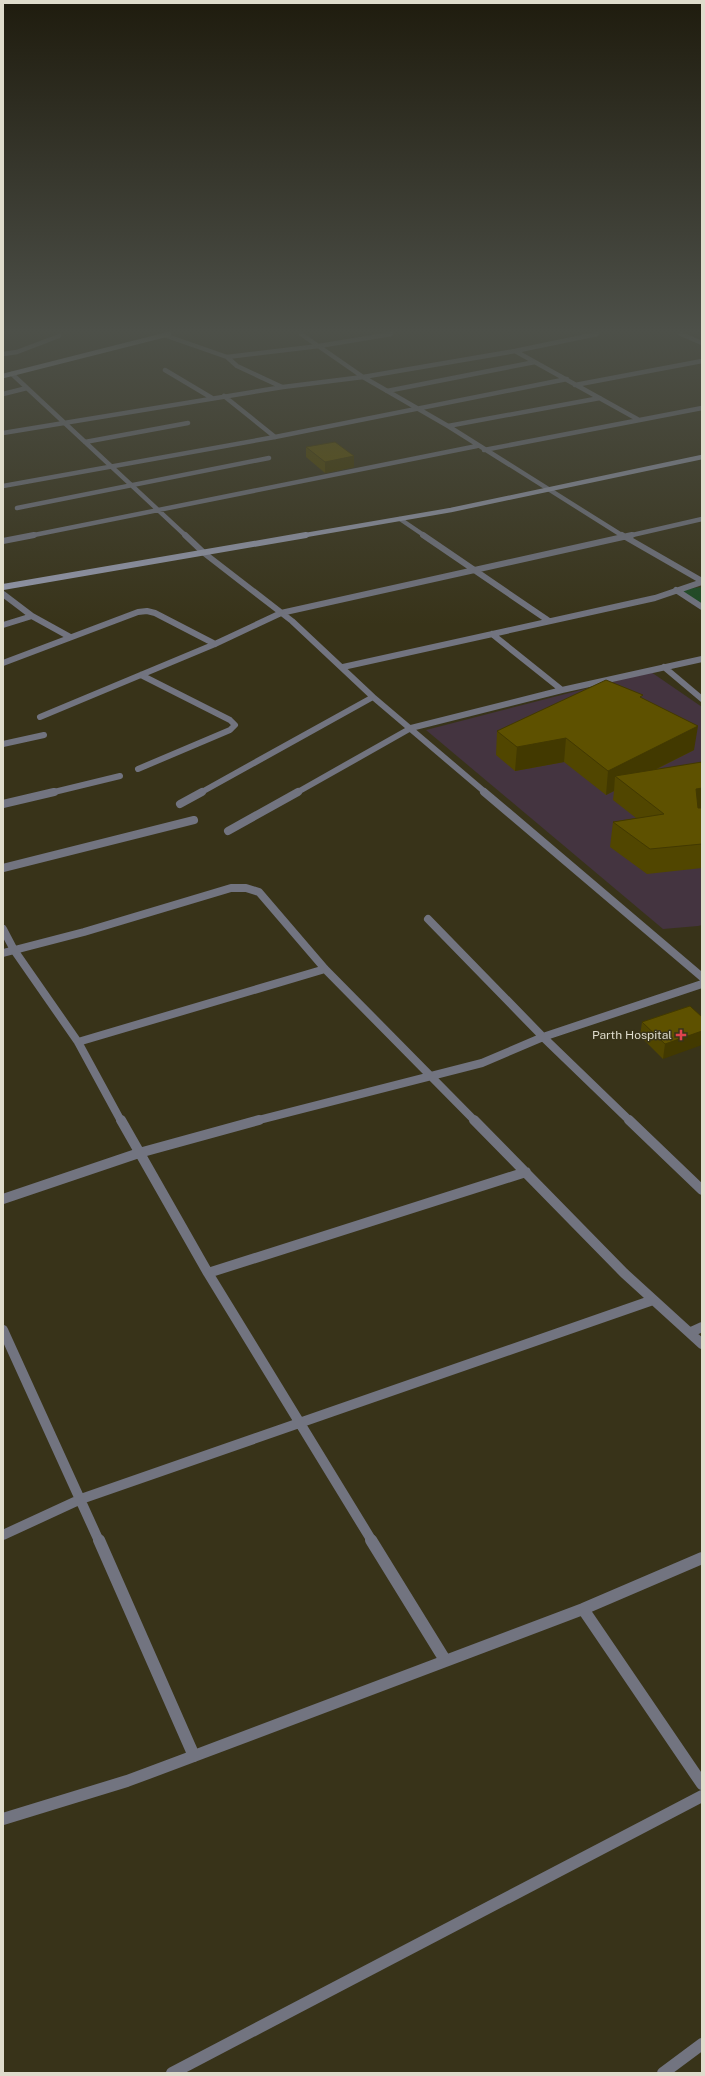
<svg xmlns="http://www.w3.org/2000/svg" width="705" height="2076" viewBox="0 0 705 2076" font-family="'Public Sans',sans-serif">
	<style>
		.medical { fill: #443440 }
		.green { fill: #1e4a24 }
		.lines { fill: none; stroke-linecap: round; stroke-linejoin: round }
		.street-far4 { stroke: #727480; stroke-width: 4.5 }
		.street-far3 { stroke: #727480; stroke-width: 6 }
		.street-far2 { stroke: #727480; stroke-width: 8 }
		.street-far1 { stroke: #727480; stroke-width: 10 }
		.street { stroke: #727480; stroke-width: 12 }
		.secondary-far1 { stroke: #9599ac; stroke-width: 4.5 }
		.secondary { stroke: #9599ac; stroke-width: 6 }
		.wall { fill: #514600 }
		.shaded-wall { fill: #423900 }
		.building { fill: #5e5100; stroke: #423900 }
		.health-dot { fill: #e0444e; stroke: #383319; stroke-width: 1.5 }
		.labels { text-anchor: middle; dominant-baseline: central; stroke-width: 3; stroke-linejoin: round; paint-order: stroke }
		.poi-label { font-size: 12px; fill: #dfdccc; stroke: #383319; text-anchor: end }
	</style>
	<rect width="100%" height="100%" fill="#383319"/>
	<!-- medical -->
	<path class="medical" d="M651,672L702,707V925L698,926L663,929L426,730Z"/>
	<!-- green -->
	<path class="green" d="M702,587V607L676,590Z"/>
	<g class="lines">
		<!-- street-far4 -->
		<path class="street-far4" d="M301,334L363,377L448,426L623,536
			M681,334L702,343
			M164,335L227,357L319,346L391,334
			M515,351L639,420
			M3,354L17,352L59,336
			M227,357L237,366L282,387
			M165,370L212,398
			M12,374L186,536
			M575,385L702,361
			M387,391L535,362
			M3,394L27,388
			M224,396L275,437
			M448,426L600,398
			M3,433L283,387L363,377L515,351L597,334
			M85,442L188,423
			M484,450L702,408
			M3,486L275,437L567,379
			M17,508L269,458
			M400,519L425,536
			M29,536L477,446
			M628,536L702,519"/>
		<!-- street-far3 -->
		<path class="street-far3" d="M185,535L204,553L292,621L373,697L486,793
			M423,535L549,621
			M622,535L702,581
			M3,541L34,535
			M676,590L702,607
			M3,594L32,616L70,637
			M3,625L32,616
			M492,634L562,690
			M3,663L138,612L147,611L155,613L215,644
			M343,667L655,598L702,582
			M664,667L702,699
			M40,717L215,644L281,613L632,535
			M3,744L44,735
			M138,769L230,730L235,725L230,720L141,675
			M50,793L120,776
			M200,793L373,697
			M296,793L411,728L562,690L702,659"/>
		<!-- street-far2 -->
		<path class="street-far2" d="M484,792L702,977
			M3,804L54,792
			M180,804L202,792
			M228,831L298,792
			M3,868L194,820
			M428,919L543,1037L630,1121
			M3,929L14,950L78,1042L121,1121
			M3,953L84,932L231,888H246L259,892L325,969L475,1121
			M78,1042L325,969
			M255,1121L482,1063L543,1037L702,984"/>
		<!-- street-far1 -->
		<path class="street-far1" d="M121,1120L208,1273L372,1541
			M474,1120L624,1273L702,1344
			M629,1120L702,1190
			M3,1199L139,1153L259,1120
			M208,1273L526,1172
			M3,1330L99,1541
			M691,1332L702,1327
			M3,1535L81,1499L653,1300"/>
		<!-- street -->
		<path class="street" d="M99,1540L194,1756
			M371,1540L445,1660
			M583,1609L702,1784
			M3,1819L127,1781L194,1756L583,1609L702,1558
			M172,2073L702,1796
			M663,2073L702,2044"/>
		<!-- secondary-far1 -->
		<path class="secondary-far1" d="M3,376L169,334
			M300,536L451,510L702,457"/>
		<!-- secondary -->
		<path class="secondary" d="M3,587L306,535"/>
	</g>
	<!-- wall -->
	<path class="wall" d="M306,447L354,467L325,473L306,457Z
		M643,698L694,750L655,770L702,762V868L647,874L610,847L613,822L636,818L613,800L614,791L606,795L564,762L515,771L496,755L497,731Z
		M690,1006L663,1059L640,1036L642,1022Z"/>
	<!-- shaded-wall -->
	<path class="shaded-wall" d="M354,456V467L325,473V462Z
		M698,726L694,750L626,784L615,776L614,791L606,795L608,771Z
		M566,738L564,762L515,771L517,747Z
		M702,788V812L692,814L696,789Z
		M702,1031V1045L663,1059L665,1044Z"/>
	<!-- building -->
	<path class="building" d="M335,442L354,456L325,462L306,447Z
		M606,680L643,695L640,697L698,726L608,771L566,738L517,747L497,731Z
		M702,762V788L696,789L698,808H702V844L650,849L613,822L664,814L615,776Z
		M690,1006L702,1017V1031L665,1044L642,1022Z"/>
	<!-- sky -->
	<linearGradient id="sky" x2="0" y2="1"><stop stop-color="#1f1c0e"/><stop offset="0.53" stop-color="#4d5049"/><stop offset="1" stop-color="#4d5049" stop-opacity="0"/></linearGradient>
	<rect width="705" height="625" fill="url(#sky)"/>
	<!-- markers -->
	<path class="health-dot" d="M679 1029h4v4h4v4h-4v4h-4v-4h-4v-4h4z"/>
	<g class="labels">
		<!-- poi labels -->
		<g class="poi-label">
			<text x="672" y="1035">Parth Hospital</text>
		</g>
	</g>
	<!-- border -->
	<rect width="705" height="2076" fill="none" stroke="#dfdccc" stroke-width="8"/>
</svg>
